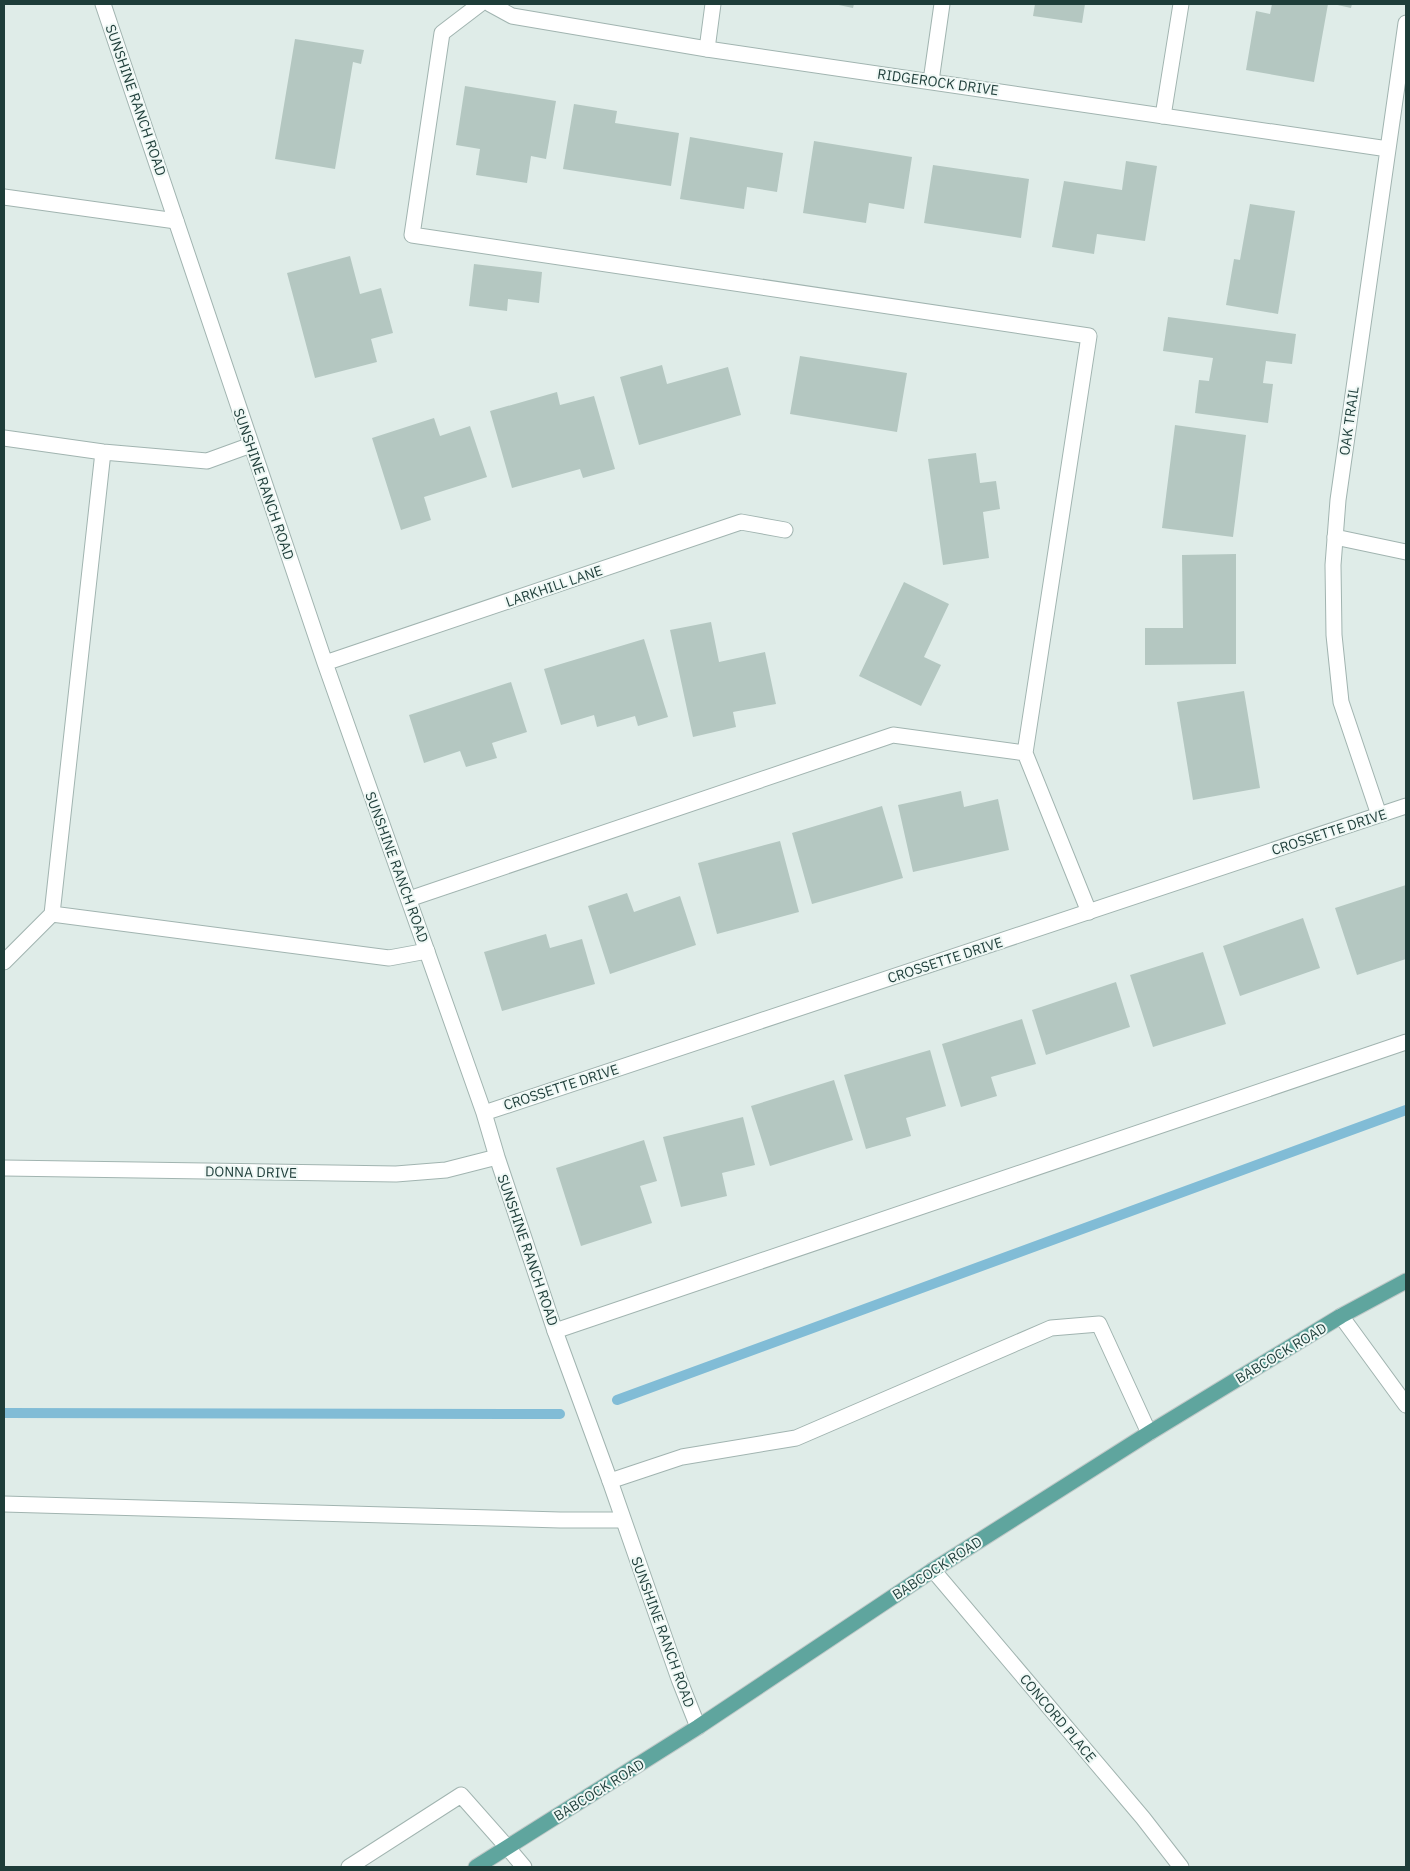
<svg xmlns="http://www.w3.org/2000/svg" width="1410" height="1871" viewBox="0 0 1410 1871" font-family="'IBM Plex Sans',sans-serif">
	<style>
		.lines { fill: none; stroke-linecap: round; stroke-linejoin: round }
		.stream { stroke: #81bcd6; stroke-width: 10 }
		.building { fill: #b4c7c1 }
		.lane-casing { stroke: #a1b4b0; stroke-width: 17 }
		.street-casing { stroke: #a1b4b0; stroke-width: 17 }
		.primary-casing { stroke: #c0c9c8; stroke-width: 17 }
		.lane { stroke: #fff; stroke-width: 15 }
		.street { stroke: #fff; stroke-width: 15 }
		.primary { stroke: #5fa59e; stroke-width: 15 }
		.labels { text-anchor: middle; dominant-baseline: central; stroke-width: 4; stroke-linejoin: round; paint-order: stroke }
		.street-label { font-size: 14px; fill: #1e3d39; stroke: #eff8f5 }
	</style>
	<rect width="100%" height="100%" fill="#dfece8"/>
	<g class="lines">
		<!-- stream -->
		<path class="stream" d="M617,1400L1406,1110
			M4,1413L560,1414"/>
	</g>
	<!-- building -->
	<path class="building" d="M834,4H854L853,8Z
		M1035,4H1085L1082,23L1033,16Z
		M1272,4H1328L1314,82L1246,70L1256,11L1270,14Z
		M1333,4H1352L1351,8Z
		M295,39L364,50L361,64L353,62L335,169L275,159Z
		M465,86L556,101L546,159L531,156L527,183L476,175L480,149L456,145Z
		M574,104L617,111L615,123L679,133L671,186L563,169Z
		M690,137L783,153L777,192L747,187L744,209L680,199Z
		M814,141L912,157L904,209L869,203L866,223L803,213Z
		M1126,161L1157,166L1145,241L1097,234L1094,254L1052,247L1064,181L1122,190Z
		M933,165L1029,179L1021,238L924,223Z
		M1250,204L1295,211L1278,314L1226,305L1234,259L1240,260Z
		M350,256L360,294L381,288L393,333L371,339L377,362L315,378L287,273Z
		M474,264L542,272L539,303L508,299L507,311L469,306Z
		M1168,317L1296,334L1292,364L1266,361L1263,383L1273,384L1268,423L1195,413L1199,380L1209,381L1213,358L1163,351Z
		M800,356L907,373L897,432L790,414Z
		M662,365L667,384L728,367L741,415L639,445L620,377Z
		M557,392L560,405L594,396L615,469L583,478L580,469L512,488L490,411Z
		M434,418L440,436L470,426L487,477L424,497L431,520L401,530L372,438Z
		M1175,425L1246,435L1233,537L1162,528Z
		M976,453L980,483L996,481L1000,509L983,512L989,558L943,565L928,459Z
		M1236,554V664L1145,665V628H1183L1182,555Z
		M904,582L949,604L924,657L941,665L921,706L859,676Z
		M711,622L719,662L765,652L776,704L733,712L736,727L693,737L670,630Z
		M644,639L668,717L638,726L635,716L597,727L594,715L561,725L544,669Z
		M511,682L527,732L492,743L497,758L466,767L460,751L424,763L409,715Z
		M1244,691L1260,788L1193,800L1177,702Z
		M961,791L964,807L998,799L1009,850L913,872L898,805Z
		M882,806L903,878L812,904L792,833Z
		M780,841L799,912L717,934L698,863Z
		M1406,885V959L1357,975L1335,908Z
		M627,893L634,912L680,896L696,945L610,974L588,906Z
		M1303,918L1320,968L1240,996L1223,946Z
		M546,934L550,948L582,939L595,984L502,1011L484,952Z
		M1203,952L1226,1024L1153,1047L1130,975Z
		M1116,982L1130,1027L1046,1055L1032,1010Z
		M1022,1019L1036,1064L991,1077L997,1096L961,1107L942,1044Z
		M930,1050L946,1106L906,1118L911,1136L866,1149L844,1075Z
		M834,1080L853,1140L770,1166L751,1106Z
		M743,1117L755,1165L722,1173L727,1196L681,1207L663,1137Z
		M644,1140L657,1181L640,1186L652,1223L581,1246L556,1168Z"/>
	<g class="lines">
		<!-- lane casing -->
		<g class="lane-casing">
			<path id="lane" d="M480,4L442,33L412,235L1089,336L1025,753L1089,912
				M707,49L713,4
				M1163,116L1181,4
				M4,197L176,221
				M4,438L103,452L207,461L251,445
				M1335,537L1406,552
				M409,899L893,735L1025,753
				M52,914L103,452
				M4,962L52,914L389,958L427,951
				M555,1331L1406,1042
				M610,1481L682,1457L796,1438L1051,1328L1099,1324L1149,1433
				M4,1504L560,1520H622
				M349,1867L461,1795L508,1848"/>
		</g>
		<!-- street casing -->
		<g class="street-casing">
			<path id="street" d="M103,4L325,663L484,1113L497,1157L555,1331L610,1481L679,1679L698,1727
				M490,4L512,16L707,49L1388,149
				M931,81L942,4
				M325,663L741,522L785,530
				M1379,815L1341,702L1334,635L1333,565L1338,500L1406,23
				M484,1113L1406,806
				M4,1168L396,1174L446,1170L497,1157
				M1341,1316L1406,1405
				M933,1570L1143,1818L1181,1867
				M508,1848L524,1867"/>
		</g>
		<!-- primary casing -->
		<g class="primary-casing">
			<path id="primary" d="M476,1867L698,1727L933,1570L1149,1433L1341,1316L1406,1281"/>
		</g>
		<!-- lane -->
		<use href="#lane" class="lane"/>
		<!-- street -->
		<use href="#street" class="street"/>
		<!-- primary -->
		<use href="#primary" class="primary"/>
	</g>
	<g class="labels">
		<!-- street labels -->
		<g class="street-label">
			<text transform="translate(938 82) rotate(8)">RIDGEROCK DRIVE</text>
			<text transform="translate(136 100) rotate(71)">SUNSHINE RANCH ROAD</text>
			<text transform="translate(1349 421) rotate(-82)">OAK TRAIL</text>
			<text transform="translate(264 484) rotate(71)">SUNSHINE RANCH ROAD</text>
			<text transform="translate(554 586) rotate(-19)">LARKHILL LANE</text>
			<text transform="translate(1329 832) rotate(-18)">CROSSETTE DRIVE</text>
			<text transform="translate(397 867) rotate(70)">SUNSHINE RANCH ROAD</text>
			<text transform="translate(945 960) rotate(-18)">CROSSETTE DRIVE</text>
			<text transform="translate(561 1087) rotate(-18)">CROSSETTE DRIVE</text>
			<text transform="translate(251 1172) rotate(1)">DONNA DRIVE</text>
			<text transform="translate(528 1250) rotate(71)">SUNSHINE RANCH ROAD</text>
			<text transform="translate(1281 1353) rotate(-31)">BABCOCK ROAD</text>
			<text transform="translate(937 1568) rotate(-33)">BABCOCK ROAD</text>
			<text transform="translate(663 1632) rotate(70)">SUNSHINE RANCH ROAD</text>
			<text transform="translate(1058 1718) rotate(50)">CONCORD PLACE</text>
			<text transform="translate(599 1790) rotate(-32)">BABCOCK ROAD</text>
		</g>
	</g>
	<!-- border -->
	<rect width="1410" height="1871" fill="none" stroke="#1e3d39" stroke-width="10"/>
</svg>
